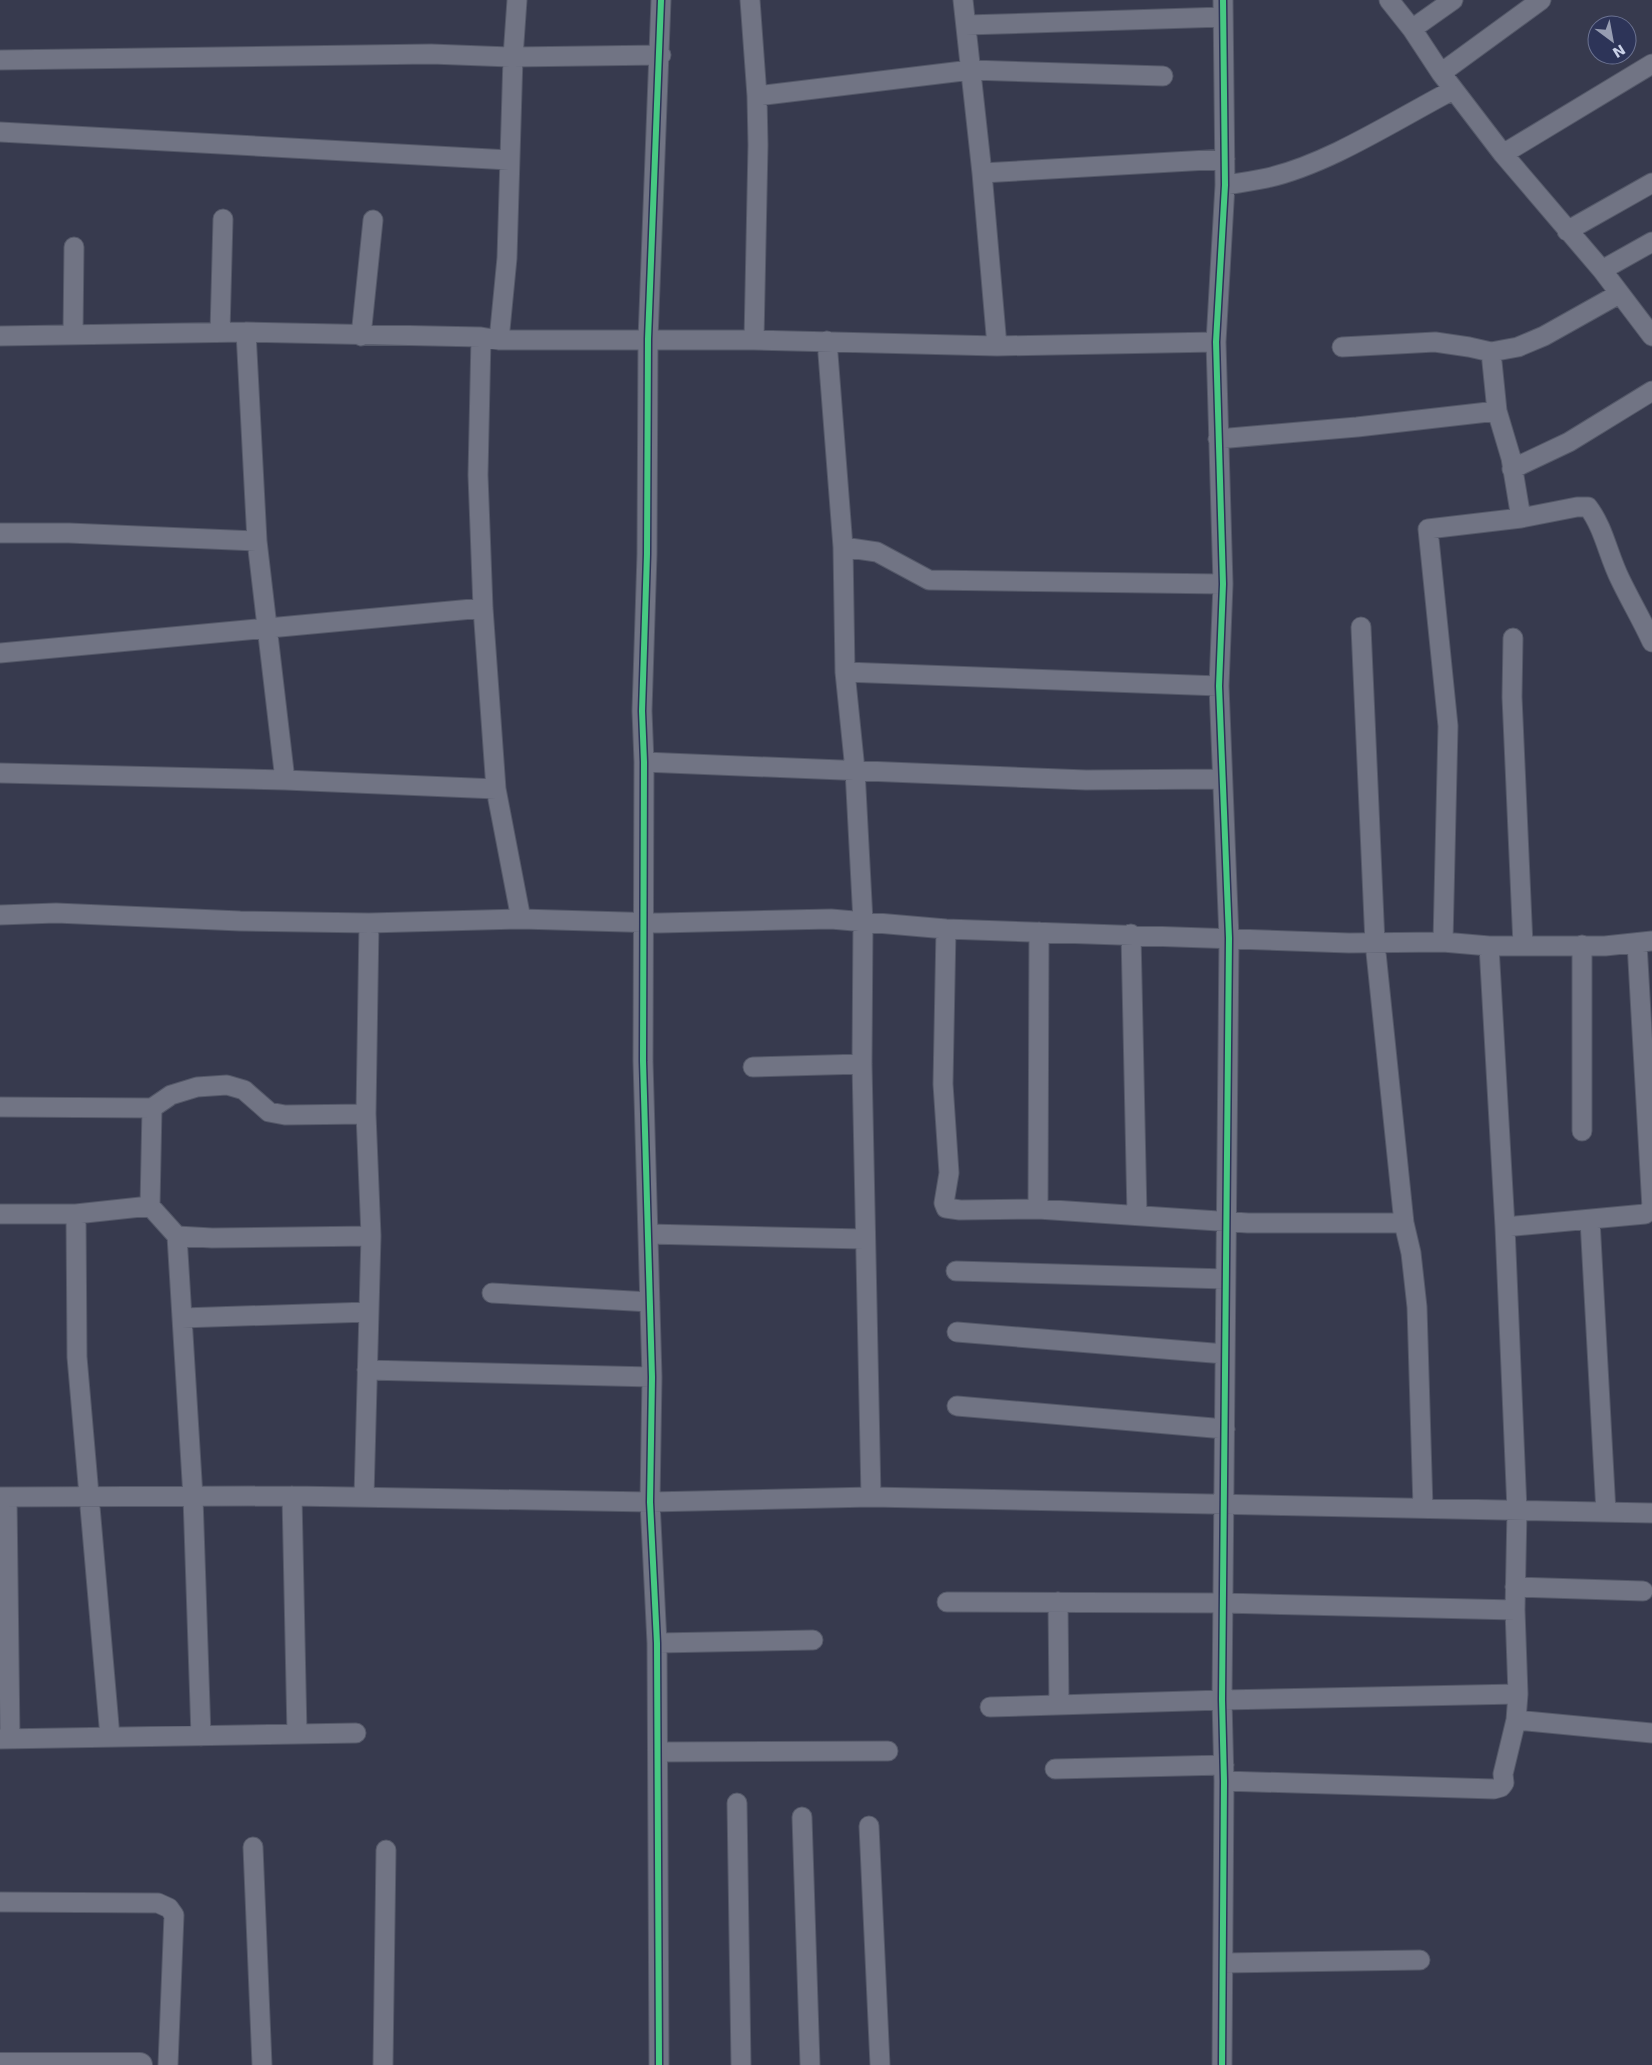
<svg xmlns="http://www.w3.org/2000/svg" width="1652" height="2065" viewBox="0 0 1652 2065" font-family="'DejaVu Sans',sans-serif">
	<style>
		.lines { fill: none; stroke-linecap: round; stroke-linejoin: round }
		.minor-casing { stroke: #555969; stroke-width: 21 }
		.tertiary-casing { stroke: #555969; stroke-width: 26 }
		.minor { stroke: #717484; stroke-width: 19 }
		.tertiary { stroke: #717484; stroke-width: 24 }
		.cycleway-casing { stroke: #2d3458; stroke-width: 9 }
		.cycleway { stroke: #46c982; stroke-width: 6 }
	</style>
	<rect width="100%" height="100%" fill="#373a4e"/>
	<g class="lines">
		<!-- minor casing -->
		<g class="minor-casing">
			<path id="minor" d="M750,0L757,96L758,145L754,340
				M963,0L982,173L997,346
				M1389,0L1412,29L1441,73L1503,154L1602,270L1652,336
				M966,25L1223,17
				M1412,29L1453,0
				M0,60L431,54L513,57L661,55
				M1441,73L1541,0
				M757,96L971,70L1163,76
				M0,132L509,160
				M1503,154L1652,64
				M982,173L1225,159
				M1225,185C1239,183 1253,181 1267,178C1329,164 1397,119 1453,90
				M1567,231L1652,183
				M1602,270L1652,242
				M220,332L223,219
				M246,332L257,541L285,780
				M73,334L74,247
				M0,336L246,332L481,337L499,340H754L997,346L1216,342
				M361,336L373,220
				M481,337L478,475L483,608L496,789L521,919
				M499,340L507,258L513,57L517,0
				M827,341L843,547L845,672L855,770L863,921L862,1064L871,1497
				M1342,347L1435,342L1469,347L1491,352L1518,347L1544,336L1619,294
				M1491,352L1497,411
				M1218,439L1357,427L1497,411L1511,458L1521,518
				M1512,469L1569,442L1652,391
				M0,533H69L257,541
				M843,547L877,552L929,580L1223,584
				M1361,627L1375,943L1404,1223
				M1513,638L1512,697L1523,945
				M0,653L483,608
				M845,672L1219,686
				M644,762L1086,780L1221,779
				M0,773L285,780L496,789
				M0,915L56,913L240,921L369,923L521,919L660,923L831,919L946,929L1349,943L1443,942L1489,946H1605L1652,941
				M946,929L943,1084L949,1173L944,1203L946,1208L960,1210L1038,1209L1248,1223H1404L1411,1253L1417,1307L1423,1508
				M1131,934L1137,1215
				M1443,942L1448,726L1428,529L1521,518L1577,507H1588C1604,528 1608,555 1620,579C1630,600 1642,620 1652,642
				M753,1067L862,1064
				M0,1107L152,1108
				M1582,1131V945
				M150,1206L152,1108L171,1095L197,1087L227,1085L244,1090L269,1112L285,1115L366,1114
				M1038,1209L1039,932
				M0,1214H76L150,1206L177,1236L212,1238L371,1236
				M76,1214L77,1357L110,1737
				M1590,1220L1606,1512
				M1505,1227L1645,1214L1652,1208L1637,943
				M648,1234L864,1239
				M177,1236L193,1497L201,1736
				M956,1271L1225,1279
				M492,1293L650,1302
				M182,1318L368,1312
				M957,1332L1225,1354
				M367,1370L652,1377
				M957,1406L1225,1429
				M292,1496L297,1734
				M0,1497L292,1496L650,1502L871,1497L1652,1513
				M7,1497L10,1739
				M364,1497L371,1236L366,1114L369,923
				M1515,1587L1643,1591
				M947,1602L1223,1603L1515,1610
				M1058,1602L1059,1705
				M657,1643L813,1640
				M990,1707L1222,1700L1518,1694
				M1516,1720L1652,1733
				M0,1739L356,1733
				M658,1752L888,1751
				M1055,1769L1224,1765
				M1224,1781L1494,1789L1501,1787L1504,1783L1503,1774L1516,1720L1518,1694L1515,1610L1517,1510L1505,1227L1489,946
				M737,1803L741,2065
				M802,1817L810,2065
				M869,1826L880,2065
				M253,1847L262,2065
				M0,1902L158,1903L169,1908L174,1915L168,2065
				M1223,1963L1420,1960
				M383,2065L386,1850
				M659,2065L657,1643L650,1502L652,1377L643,1061L644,762L642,711L647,554L648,339L661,0
				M1222,2065L1224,1781L1222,1700L1229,938L1219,686L1223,584L1216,342L1225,185L1223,0"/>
		</g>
		<!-- tertiary casing -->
		<g class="tertiary-casing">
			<path id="tertiary" d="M0,2065H140"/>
		</g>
		<!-- minor -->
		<use href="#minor" class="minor"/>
		<!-- tertiary -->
		<use href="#tertiary" class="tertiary"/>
		<!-- cycleway casing -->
		<g class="cycleway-casing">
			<path id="cycleway" d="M659,2065L657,1643L650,1502L652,1377L643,1061L644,762L642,711L647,554L648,339L661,0
				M1222,2065L1224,1781L1222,1700L1229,938L1219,686L1223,584L1216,342L1225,185L1223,0"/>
		</g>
		<!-- cycleway -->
		<use href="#cycleway" class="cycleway"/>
	</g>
	<!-- north arrow -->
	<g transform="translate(1612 40) rotate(148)"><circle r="24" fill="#2d3458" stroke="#6c7392"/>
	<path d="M0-4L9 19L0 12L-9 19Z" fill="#979db2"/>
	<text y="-8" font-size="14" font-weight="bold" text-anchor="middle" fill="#cbd2e8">N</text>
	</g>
</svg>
